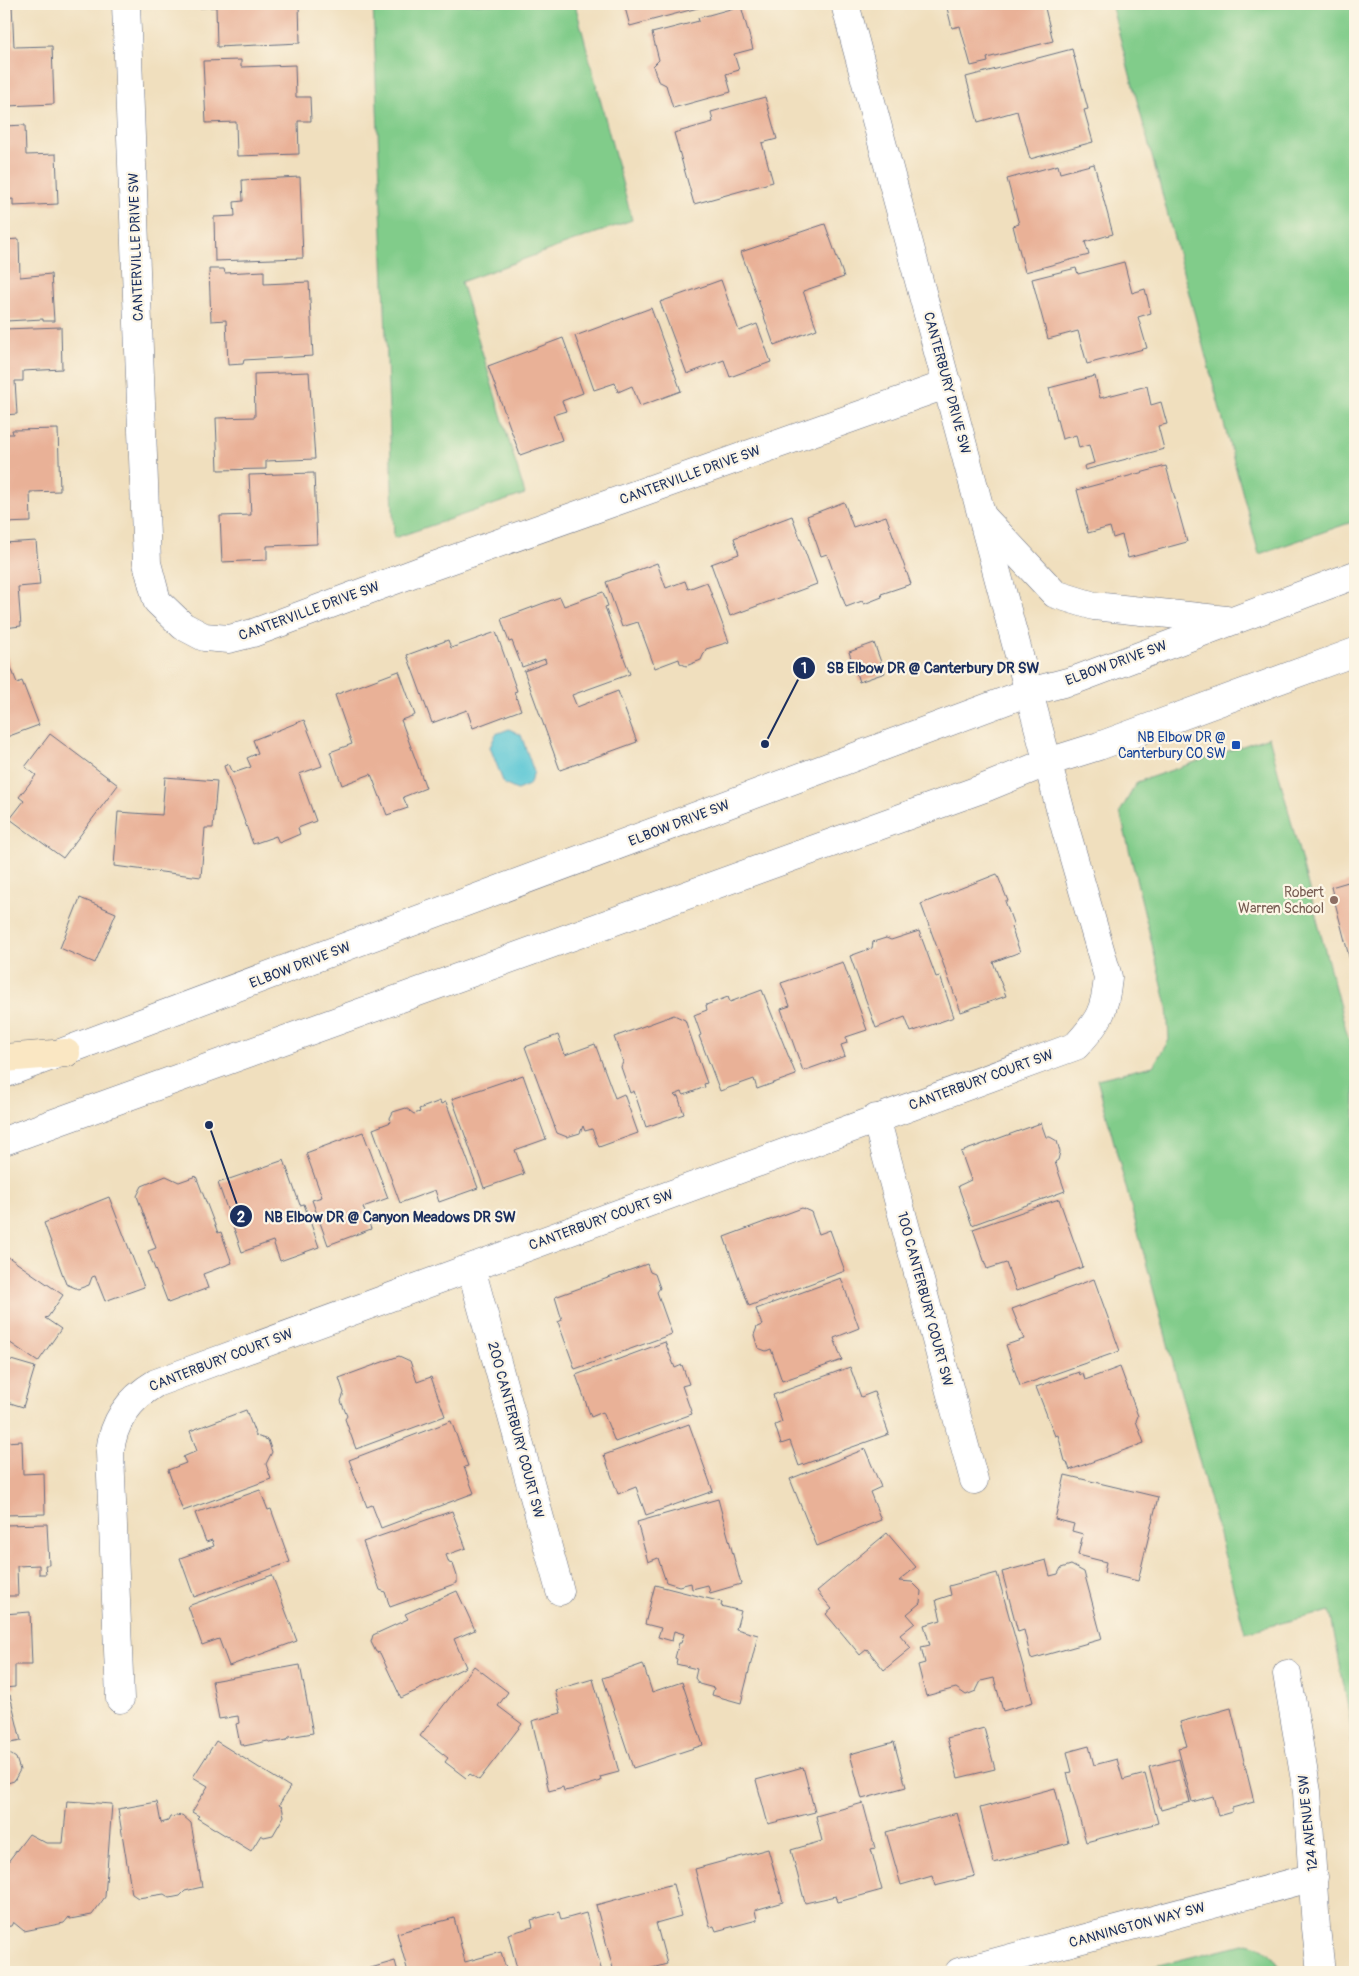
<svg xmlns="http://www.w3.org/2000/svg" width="1359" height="1976" viewBox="0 0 1359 1976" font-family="Pangolin,sans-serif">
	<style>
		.green { fill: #81cc8a; stroke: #4e7e74 }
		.water { fill: #5cc7d5; stroke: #3c7b9a }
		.building { fill: #e9b197 }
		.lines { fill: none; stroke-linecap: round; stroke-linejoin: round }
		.minor-casing { stroke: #666d80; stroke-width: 29 }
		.tertiary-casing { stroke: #666d80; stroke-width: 29 }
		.secondary-casing { stroke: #666d80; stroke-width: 29 }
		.minor { stroke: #fff; stroke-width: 28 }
		.tertiary { stroke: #fff; stroke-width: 28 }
		.secondary { stroke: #fae7c3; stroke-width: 28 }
		.transit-dot { fill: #1a4fb4; stroke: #fcf5e5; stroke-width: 2 }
		.education-dot { fill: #8d6e63; stroke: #fcf5e5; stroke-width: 2 }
		.labels { text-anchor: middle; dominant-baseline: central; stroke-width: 4.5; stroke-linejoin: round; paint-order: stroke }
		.street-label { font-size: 14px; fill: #1b2f5e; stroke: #fcf5e5 }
		.transit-label { font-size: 14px; fill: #164399; stroke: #fcf5e5; text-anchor: end }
		.education-label { font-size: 14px; fill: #785e54; stroke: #fcf5e5; text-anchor: end }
		.leader { fill: none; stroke: #1b2f5e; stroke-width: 2 }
		.callout-dot { fill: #1b2f5e; stroke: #fcf5e5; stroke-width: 2 }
		.mark-label { font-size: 15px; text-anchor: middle; font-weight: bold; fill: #fff }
		.callout-label { font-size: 15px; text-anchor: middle; font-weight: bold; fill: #1b2f5e; stroke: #fcf5e5; stroke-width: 4.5; stroke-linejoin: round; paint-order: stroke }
	</style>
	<rect width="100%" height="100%" fill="#fcf5e5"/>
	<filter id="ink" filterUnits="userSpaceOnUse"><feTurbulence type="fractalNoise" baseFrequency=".02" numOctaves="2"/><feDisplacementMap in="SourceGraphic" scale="10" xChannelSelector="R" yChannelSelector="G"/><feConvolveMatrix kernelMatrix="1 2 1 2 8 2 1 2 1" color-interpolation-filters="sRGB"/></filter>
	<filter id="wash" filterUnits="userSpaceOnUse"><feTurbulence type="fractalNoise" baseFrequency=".0096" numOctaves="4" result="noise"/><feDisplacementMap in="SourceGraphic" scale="20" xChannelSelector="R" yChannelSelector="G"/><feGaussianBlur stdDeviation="1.12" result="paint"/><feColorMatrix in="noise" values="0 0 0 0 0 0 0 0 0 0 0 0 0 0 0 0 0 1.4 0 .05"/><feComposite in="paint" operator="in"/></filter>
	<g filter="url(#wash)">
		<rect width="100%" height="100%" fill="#f0dfbe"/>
		<!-- green -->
		<path class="green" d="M373,4H575L632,220L461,282L525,494L394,538Z
			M1111,4H1355V521L1259,554Z
			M1269,737L1355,1064V1792L1350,1719L1330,1611L1245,1632L1097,1079L1153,1066L1169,1040L1167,1006L1120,812L1137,782Z
			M1247,1943C1265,1946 1275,1954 1279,1972H1131Z"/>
		<!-- water -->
		<path class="water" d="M509,729L521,735L534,772L529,785L517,790L504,784L490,747L496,734Z"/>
		<g id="blocks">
			<!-- building -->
			<path class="building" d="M4,4H12L14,47L52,46L54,104L7,106L6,96H4Z
				M199,4H299L300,43L217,47L216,7L199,8Z
				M624,4H709V5L630,26Z
				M946,4H1044L1053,41L987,58L988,62L971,66L960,26L952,28Z
				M741,6L753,49L734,54L739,70L726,74L731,92L673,108L666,85L658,81L653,66L659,60L652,33L699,21L698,18Z
				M1072,49L1088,109L1084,110L1093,142L1030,159L1017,111L978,122L966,77Z
				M241,60V67L295,65L296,97H310L311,121H298L299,154L237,156L236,122L206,123L203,61Z
				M765,97L777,139L762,143L773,182L694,204L674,133L713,122L711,112Z
				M25,125L26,155L56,154L58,204L13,206V199L4,200V126Z
				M1094,164L1113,234L1085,242L1089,255L1025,272L1013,226L1019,224L1007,179L1058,165L1060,173Z
				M300,177L303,258L215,261L214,217L235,216L234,202L243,201L242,180Z
				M825,224L844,277L803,291L817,329L774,345L741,252Z
				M19,239L20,277L51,274L54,321H43V319L6,321L4,311V240Z
				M1124,262L1132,293L1145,289L1151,313L1138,317L1147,348L1087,364L1078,331L1048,339L1032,279L1076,268L1078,274Z
				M209,269H224L225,273L264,271V284L309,282L313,356L244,360L243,364L228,365L226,320L211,321Z
				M721,280L739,331L757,324L771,362L730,377L724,360L687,374L660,302Z
				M651,308L681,391L640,406L632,386L618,392L615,383L594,390L575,336Z
				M61,327L62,369L23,371V381H15L17,414L4,415V329Z
				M563,338L583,393L562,401L566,411L553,415L562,440L520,455L488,366Z
				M309,372L315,459L266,461V469L218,470L216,418L255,417L254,374Z
				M1095,376L1100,398L1147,386L1151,405L1161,402L1167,424L1158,426L1164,449L1085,470L1084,466L1094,463L1089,445L1079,448L1076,435L1062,439L1049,388Z
				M58,429L60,491L30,492L31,522L4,523V434H13L12,430Z
				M1166,466L1187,542L1128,558L1122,535L1113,538L1110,527L1088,533L1077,490Z
				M314,473L317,544L267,546V560L222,562L220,516L251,515L249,475Z
				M844,502L853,527L886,516L911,584L881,594L882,597L864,604L862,601L846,607L827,554L821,556L807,516Z
				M792,516L817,584L730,616L711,564L739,554L734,538Z
				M36,541L40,585L18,587L21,626L4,628V543Z
				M657,563L666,588L685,581L688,589L707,582L729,642L706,649L701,660L686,666L680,663L679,659L655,668L638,622L622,627L606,582Z
				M603,592L608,606L605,607L630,674L572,695L577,707L618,691L637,742L560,770L524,671L546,663L545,659L522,667L512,641L509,642L501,619L560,597L564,606Z
				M496,632L517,691L514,692L521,710L473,728L467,710L432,723L407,655L448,640L451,648Z
				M874,643L885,673L859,682L849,652Z
				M4,649L17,683L22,681L39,725L4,738Z
				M399,671L415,715L401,720L426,788L403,797L408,808L387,815L371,774L342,785L330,752L352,744L335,695Z
				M304,720L322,766L299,774L316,821L298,828L300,834L279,843L276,836L253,844L224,766L229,764L233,773L251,767L247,758L258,753L253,740Z
				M50,734L118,785L63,858L10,819L24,801L19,797L36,775L25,767Z
				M165,777L217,781L213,828H205L201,877L114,866L118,812L162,815Z
				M997,874L1008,901H1005L1014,926L1011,927L1020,952L993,962L1006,996L961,1012L921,904Z
				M1355,880V971L1353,972L1331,887Z
				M80,898L116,913L95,963L60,948Z
				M919,931L936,977L940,976L954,1017L911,1032L905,1017L876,1028L850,956L872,948L873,942L886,938L891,940Z
				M843,962L867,1030L846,1037L847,1043L841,1045L845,1056L803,1071L781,1009L790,1006L781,983Z
				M762,990L796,1075L757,1089L754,1079L720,1091L699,1036L701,1035L694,1015L707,1010L706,1005L728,997L730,1002Z
				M674,1015L685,1020L707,1083L704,1084L705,1087L684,1095L682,1092L674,1095L676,1097L678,1096L684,1114L646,1127L634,1091L630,1093L621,1067L623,1062L614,1037Z
				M558,1035L565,1055L595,1044L615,1098L624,1094L638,1133L599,1147L592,1129L585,1131L583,1126L580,1133L567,1137L557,1133L525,1047Z
				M523,1075L546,1139L515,1150L524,1174L484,1188L452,1099Z
				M440,1101L441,1104L446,1102L478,1188L439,1202L435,1190L400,1203L373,1129L391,1122L390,1118L393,1112L406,1108L414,1114L420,1112L419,1109Z
				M1041,1123L1046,1137H1050L1057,1141L1060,1152L1058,1160L1055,1162L1065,1191L972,1225L958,1186L971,1180L961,1152Z
				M363,1132L388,1198L363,1207L371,1229L328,1245L312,1200L322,1197L306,1153Z
				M284,1160L300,1205L304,1204L319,1247L280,1261L273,1241L242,1252L218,1183Z
				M166,1176L179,1182L196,1176L218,1233L221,1232L232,1263L203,1274L208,1288L168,1303L148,1251L156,1248L137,1196L142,1186Z
				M109,1197L144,1287L105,1301L95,1276L92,1277L89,1285L78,1289L66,1284L44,1223Z
				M1059,1199L1083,1267L1016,1291L1006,1263L987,1269L973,1229Z
				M802,1208L811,1212L819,1234L830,1230L845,1271L749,1306L724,1237Z
				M4,1254L63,1295L48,1317L45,1318L61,1329L38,1362L6,1340L4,1343Z
				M647,1264L650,1272L655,1274L660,1288L657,1292L672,1334L575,1369L558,1322L562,1320L555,1297Z
				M841,1278L859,1328L834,1338L842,1360L782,1381L771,1349L766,1351L758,1348L754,1335L757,1327L762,1325L756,1309Z
				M1094,1279L1120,1351L1020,1386L1006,1345L1024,1339L1012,1309Z
				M665,1342L675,1368L682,1365L689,1384L682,1386L692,1414L615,1442L603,1412L591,1417L576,1375Z
				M399,1356L410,1361L417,1382L431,1377L445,1416L356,1449L345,1419L347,1416L341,1401L344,1393L339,1378Z
				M4,1358L35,1367L23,1407L4,1401Z
				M850,1367L861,1397L874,1392L889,1434L799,1466L790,1441L781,1444L775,1425L782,1422L773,1395Z
				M1120,1367L1138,1416L1136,1421L1144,1443L1070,1470L1067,1462L1065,1461L1058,1435L1055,1436L1036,1387L1079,1372L1080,1375L1083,1373L1085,1380Z
				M246,1410L256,1436L268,1440L272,1452L266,1464L271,1479L183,1511L168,1470L186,1463L183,1457L197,1451L190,1431Z
				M451,1421L468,1466L464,1467L474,1493L381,1528L372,1505L367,1507L349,1460Z
				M689,1424L713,1491L646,1515L636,1487L618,1494L604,1455Z
				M22,1441L23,1474L44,1473L45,1514L4,1515V1442Z
				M865,1449L881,1487L870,1492L881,1520L817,1546L790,1479Z
				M1065,1475L1158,1497L1138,1581L1104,1573L1106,1562L1078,1555L1083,1534L1072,1531L1074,1524L1055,1519Z
				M260,1490L268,1510L271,1509L290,1562L194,1597L180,1558L214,1546L212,1540L206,1542L195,1513Z
				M718,1499L741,1584L710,1593L708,1585L692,1589L691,1583L679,1586L666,1582L658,1558L648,1562L637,1522Z
				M452,1511L466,1548L446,1555L449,1563L453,1564L457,1576V1583L390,1607L385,1592L380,1590L363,1542Z
				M47,1524L49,1565H45L46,1574H39V1565L17,1566L18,1596H4V1525Z
				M887,1533L916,1567L899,1581L912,1582L921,1591L920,1603L907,1614L915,1623L900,1635L911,1648L884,1670L867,1649L860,1655L826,1614L832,1609L817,1591Z
				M1046,1560L1050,1576L1058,1574L1061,1568L1071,1565L1084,1572L1102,1639L1031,1659L1024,1630L1018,1632L1002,1572Z
				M997,1573L1033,1702L1003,1711L994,1678L981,1681L976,1691L966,1695L956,1688L926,1696L918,1665L925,1663L921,1647L930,1645L924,1625L941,1620L936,1600L951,1595L949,1586Z
				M272,1575L297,1641L229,1666L219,1639L202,1645L188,1606Z
				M655,1585L722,1602L721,1606L741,1611L736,1629L758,1635L741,1703L712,1695L714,1688L699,1684L695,1678L697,1669L676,1664L677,1659L675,1658L679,1643H681L684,1634L674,1631L672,1641L658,1637L661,1628L645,1624Z
				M457,1591L475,1630L454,1639L466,1667L401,1698L380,1653L376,1652L371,1642L373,1635L408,1619L405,1614Z
				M30,1612L32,1665H15V1687L4,1688V1614Z
				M643,1664L652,1692L682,1682L703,1745L633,1768L603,1678Z
				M300,1665L313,1733L289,1737L287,1740L271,1743L268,1741L244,1746L243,1744H240L236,1724L239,1723L238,1716L219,1719L212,1681Z
				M474,1666L508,1692L498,1706L522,1724L479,1780L470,1774L466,1778L445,1762L448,1758L420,1736Z
				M593,1679L619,1772L600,1777L601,1781L575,1789L564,1791L563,1787L549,1791L532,1721L561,1713L555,1690Z
				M10,1695L21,1741L5,1744L7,1752L16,1758L20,1770L14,1781L4,1784V1696Z
				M1231,1708L1254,1802L1232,1808V1812L1218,1816L1213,1796L1192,1802L1178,1748L1187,1746L1180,1722Z
				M984,1728L995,1769L958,1778L947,1738Z
				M216,1741L290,1787L279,1805L282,1807L284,1816L273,1835L264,1837L261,1835L251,1851L197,1818L199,1816L192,1812L208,1786L193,1777Z
				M894,1742L906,1787L862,1799L850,1754Z
				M1089,1746L1094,1765L1117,1759L1123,1780L1145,1774L1158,1823L1086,1842L1067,1773L1072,1772L1067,1752Z
				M1179,1759L1190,1802L1161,1810L1149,1767Z
				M803,1767L815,1812L768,1824L756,1780Z
				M1055,1788L1069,1843L994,1863L980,1808Z
				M67,1801L112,1804L105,1897L92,1915L70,1919L69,1917L64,1923L24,1931L13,1922L11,1926L4,1927V1867L29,1834L46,1843H63Z
				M157,1802L161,1823L168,1821L170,1817L182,1815L191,1823L202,1887L185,1891L180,1896L170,1898L164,1894L138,1898L132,1894L118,1809Z
				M863,1803L875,1848L871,1849L882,1890L838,1902L836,1896L805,1903L791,1850L822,1841L816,1816Z
				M957,1813L975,1876L935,1886L932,1876L901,1885L886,1832Z
				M768,1849L783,1902L755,1910L757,1920L716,1931L714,1926L710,1927L695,1869Z
				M673,1884L681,1916L656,1923L667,1964L637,1972H614L596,1905Z
				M559,1912L561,1920L586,1913L602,1972H518L508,1934L533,1927L531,1920Z
				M454,1918L465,1962L501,1952L507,1972H408L397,1933Z
				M395,1961L398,1972H357Z"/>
		</g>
	</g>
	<g filter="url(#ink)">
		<use href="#blocks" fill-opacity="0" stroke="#666d80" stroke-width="1"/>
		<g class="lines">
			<!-- minor casing -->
			<g class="minor-casing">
				<path id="minor" d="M126,4L147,563L157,601L183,626L204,637L229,639L253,633L425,569L948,384
					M876,1118L974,1480
					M471,1268L560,1591
					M1287,1674L1307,1792L1316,1928L1321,1972
					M120,1699L110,1452C113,1421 129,1399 156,1383L1076,1046C1099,1021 1105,1012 1108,977L1066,831L845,4
					M959,1972L1314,1877"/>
			</g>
			<!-- tertiary casing -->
			<g class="tertiary-casing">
				<path id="tertiary" d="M984,518L1055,594L1094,606L1226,620
					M4,1074L1029,692L1075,680L1355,575
					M4,1141L987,787L1048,762L1099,746L1355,652"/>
			</g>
			<!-- secondary casing -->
			<g class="secondary-casing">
				<path id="secondary" d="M4,1058L66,1053"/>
			</g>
			<!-- minor -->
			<use href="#minor" class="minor"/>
			<!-- tertiary -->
			<use href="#tertiary" class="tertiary"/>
			<!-- secondary -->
			<use href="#secondary" class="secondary"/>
		</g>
	</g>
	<!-- markers -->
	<rect class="transit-dot" x="1231" y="740" width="10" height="10" rx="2.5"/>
	<circle class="education-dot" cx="1334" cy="900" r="5"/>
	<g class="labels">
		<!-- street labels -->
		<g class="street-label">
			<text transform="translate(136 247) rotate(-92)">CANTERVILLE DRIVE SW</text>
			<text transform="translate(947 383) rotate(75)">CANTERBURY DRIVE SW</text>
			<text transform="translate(690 475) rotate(-20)">CANTERVILLE DRIVE SW</text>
			<text transform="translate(309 611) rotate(-20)">CANTERVILLE DRIVE SW</text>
			<text transform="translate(1116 663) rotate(-20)">ELBOW DRIVE SW</text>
			<text transform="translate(679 823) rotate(-21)">ELBOW DRIVE SW</text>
			<text transform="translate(300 965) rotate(-21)">ELBOW DRIVE SW</text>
			<text transform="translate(981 1080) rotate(-20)">CANTERBURY COURT SW</text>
			<text transform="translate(601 1220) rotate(-20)">CANTERBURY COURT SW</text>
			<text transform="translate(925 1299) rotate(75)">100 CANTERBURY COURT SW</text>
			<text transform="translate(221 1360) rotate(-21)">CANTERBURY COURT SW</text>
			<text transform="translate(516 1430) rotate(75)">200 CANTERBURY COURT SW</text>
			<text transform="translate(1308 1823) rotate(-96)">124 AVENUE SW</text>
			<text transform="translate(1137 1925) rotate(-15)">CANNINGTON WAY SW</text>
		</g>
		<!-- transit labels -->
		<g class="transit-label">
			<text x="1226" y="737">NB Elbow DR @<tspan x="1226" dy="16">Canterbury CO SW</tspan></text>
		</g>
		<!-- education labels -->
		<g class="education-label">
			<text x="1324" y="892">Robert<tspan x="1324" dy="16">Warren School</tspan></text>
		</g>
	</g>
	<!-- callouts -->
	<path class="leader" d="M765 744L804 668M209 1125L241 1216"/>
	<g class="callout-dot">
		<circle cx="765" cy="744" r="5"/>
		<circle cx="209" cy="1125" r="5"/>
		<circle cx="804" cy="668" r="12"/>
		<circle cx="241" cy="1216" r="12"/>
	</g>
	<g class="mark-label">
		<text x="804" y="673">1</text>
		<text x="241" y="1222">2</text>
	</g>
	<g class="callout-label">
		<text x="933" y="673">SB Elbow DR @ Canterbury DR SW</text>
		<text x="390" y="1222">NB Elbow DR @ Canyon Meadows DR SW</text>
	</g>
	<!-- margin -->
	<rect width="1359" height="1976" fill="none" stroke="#fcf5e5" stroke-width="20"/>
</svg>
